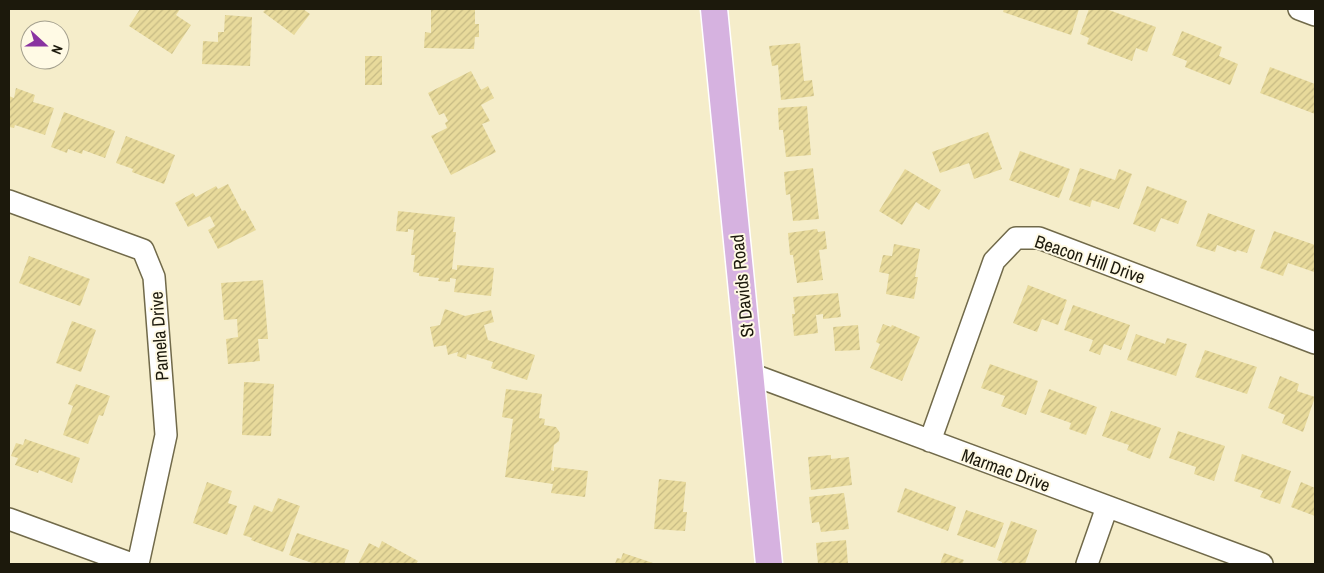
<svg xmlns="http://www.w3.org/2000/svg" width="1324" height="573" viewBox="0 0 1324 573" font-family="'Archivo Narrow',sans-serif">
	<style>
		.building { fill: url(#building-hatch) }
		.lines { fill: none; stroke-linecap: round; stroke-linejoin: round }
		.minor-casing { stroke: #716a4a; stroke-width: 24 }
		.major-casing { stroke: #fff; stroke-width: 29 }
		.minor { stroke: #fff; stroke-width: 21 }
		.major { stroke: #d6b2e0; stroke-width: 26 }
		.labels { text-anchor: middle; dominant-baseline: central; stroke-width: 4; stroke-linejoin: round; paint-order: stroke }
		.street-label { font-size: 18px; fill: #1c190c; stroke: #fffae5 }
	</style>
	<defs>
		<pattern id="building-hatch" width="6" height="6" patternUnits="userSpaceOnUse" patternTransform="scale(1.25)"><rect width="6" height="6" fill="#e8da9b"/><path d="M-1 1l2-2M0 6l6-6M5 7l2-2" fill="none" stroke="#c6ba84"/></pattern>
	</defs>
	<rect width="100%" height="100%" fill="#f5edca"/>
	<!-- building -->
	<path class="building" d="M140,9H180L176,15L191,25L172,54L129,26Z
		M266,9H303L310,14L294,35L263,12Z
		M431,9H475V24H479V37H475L474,49L424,48L425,32L431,33Z
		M1004,9H1079L1071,35L1003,12Z
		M1089,9H1106L1156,27L1147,52L1136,48L1132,61L1087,44L1089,38L1080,34Z
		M225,15L252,17L250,66L202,64L203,41L218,42V32H224Z
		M1182,31L1222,47L1219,56L1238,64L1230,85L1185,67L1187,61L1172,55Z
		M800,43L804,81L812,80L814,96L781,100L778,65L772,66L769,46Z
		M365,56H382V85H365Z
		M1270,67L1315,84V114L1260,93Z
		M471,71L481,90L488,86L494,98L481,105L490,121L482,124L496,152L451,175L431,136L447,128L445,123L448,121L444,113L439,115L428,93Z
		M16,88L35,95L33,102L54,108L45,135L15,125L14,128L9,127V96L14,98Z
		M807,106L811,155L786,157L783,130H779L778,108Z
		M64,112L115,131L105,158L83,150L82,154L68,149L67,153L51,147Z
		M988,132L1002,169L974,179L969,163L940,173L932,152Z
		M126,136L175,155L164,184L132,172L133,169L116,163Z
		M1020,151L1070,169L1059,198L1009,180Z
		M813,168L819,219L793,221L790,194L786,195L784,172Z
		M1080,168L1115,180L1119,169L1132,174L1119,209L1092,200L1090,207L1069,200Z
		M905,169L941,190L929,210L916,202L902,225L879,211Z
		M228,184L242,211L245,210L256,230L218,249L208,230L215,226L210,216L188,227L175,203L193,193L196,197L216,186L218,189Z
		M1147,186L1187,201L1178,224L1161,218L1155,232L1133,224Z
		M398,211L455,217L453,232H456L452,269L457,270V265L494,268L491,296L454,292L456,279L450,278V282L438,281L439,278L419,276V273L413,272L415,255H411L414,230L408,229V232L396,231Z
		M1208,213L1255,230L1247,253L1237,250L1236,252L1217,245L1215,252L1196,246Z
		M817,229L818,232L825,231L827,249L819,250L823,280L797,283L793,255H790L788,233Z
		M1274,231L1315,245L1314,272L1288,263L1283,276L1260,268Z
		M894,244L920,249L915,277H918L914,299L886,294L889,274L879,272L883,255L892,256Z
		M29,256L90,279L80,306L19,283Z
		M263,280L268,339H258L260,361L228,364L226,339L238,337L237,319L224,320L221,283Z
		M1028,285L1067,300L1058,325L1042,319L1037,332L1013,323Z
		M838,293L841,317L823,319V314L816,315L818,333L794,336L792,314H795L793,297Z
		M1073,305L1130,325L1121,350L1104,344L1100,355L1089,351L1093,340L1064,330Z
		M445,309L465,316L491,310L494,322L484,325L488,340L535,355L527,380L491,368L493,362L467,354L466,359L457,356L458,352L448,355L446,345L434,347L430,327L440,325Z
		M72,321L96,330L81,372L56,363Z
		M883,324L891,327L892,325L920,337L902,381L870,368L880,344L876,342Z
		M858,325L860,350L835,351L833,327Z
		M1136,334L1165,344L1167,338L1187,344L1176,376L1127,360Z
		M1205,350L1257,367L1247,394L1195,377Z
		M990,364L1038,381L1026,415L1001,406L1005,396L981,388Z
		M1280,376L1299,384L1297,391L1315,397L1303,432L1282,423L1285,415L1268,408Z
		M244,382L274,384L271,436L242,435Z
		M76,384L110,396L103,416L99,415L88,444L63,435L73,406L68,404Z
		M506,389L542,394L539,418L545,419L544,425L556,427L560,433L559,441L554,445L551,470L554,471V467L588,471L585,497L551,493L553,484L505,477L513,419L502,417Z
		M1049,389L1097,407L1086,435L1069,429L1071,423L1040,412Z
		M1111,411L1161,428L1150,459L1127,450L1129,445L1102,436Z
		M1178,431L1225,446L1214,481L1194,474L1196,467L1169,458Z
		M25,439L80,458L72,483L39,470L38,473L15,465L18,458L11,456L16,443L23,445Z
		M1242,454L1291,471L1280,504L1260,497L1263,491L1234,481Z
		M831,455V459L849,457L852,485L811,490L808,457Z
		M659,479L686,482L683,512H687L685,531L654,529Z
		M207,482L232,491L228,503L237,506L227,535L193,523Z
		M1301,482L1315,488V516L1291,507Z
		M905,488L956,507L948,531L897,512Z
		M844,493L849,529L821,532L819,522L812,523L809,497Z
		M278,498L300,506L283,552L251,540L252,538L243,535L254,505L272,512Z
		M966,510L1004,523L995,548L957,535Z
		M1011,521L1037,530L1025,564H1002V562L997,560Z
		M297,533L349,550L344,564H315L289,555Z
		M846,540L848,564H818L816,543Z
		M382,541L418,561L416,564H358L369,543L379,548Z
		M623,553L656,564H615L617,558L621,559Z
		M944,553L964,560L962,564H940Z"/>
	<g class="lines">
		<!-- minor casing -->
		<g class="minor-casing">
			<path id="minor" d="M1299,9L1315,15
				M9,201L143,250L154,277L166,435L138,564
				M751,374L1262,564
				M930,441L994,261L1016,238H1039L1315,343
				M9,519L132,564
				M1087,564L1107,507"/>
		</g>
		<!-- major casing -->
		<g class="major-casing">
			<path id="major" d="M714,9L769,564"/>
		</g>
		<!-- minor -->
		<use href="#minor" class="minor"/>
		<!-- major -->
		<use href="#major" class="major"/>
	</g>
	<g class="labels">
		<!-- street labels -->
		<g class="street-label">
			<text transform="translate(1090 259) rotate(19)">Beacon Hill Drive</text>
			<text transform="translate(742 286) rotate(-96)">St Davids Road</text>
			<text transform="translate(159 336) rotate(-94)">Pamela Drive</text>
			<text transform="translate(1006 470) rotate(20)">Marmac Drive</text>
		</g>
	</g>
	<!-- border -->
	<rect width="1324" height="573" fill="none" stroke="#1c190c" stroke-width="20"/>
	<!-- north arrow -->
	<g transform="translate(45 45) rotate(111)"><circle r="24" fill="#fffae5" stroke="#a4a08e"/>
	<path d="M0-4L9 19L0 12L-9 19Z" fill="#8933a0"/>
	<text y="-8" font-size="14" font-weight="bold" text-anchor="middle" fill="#1c190c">N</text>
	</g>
</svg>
